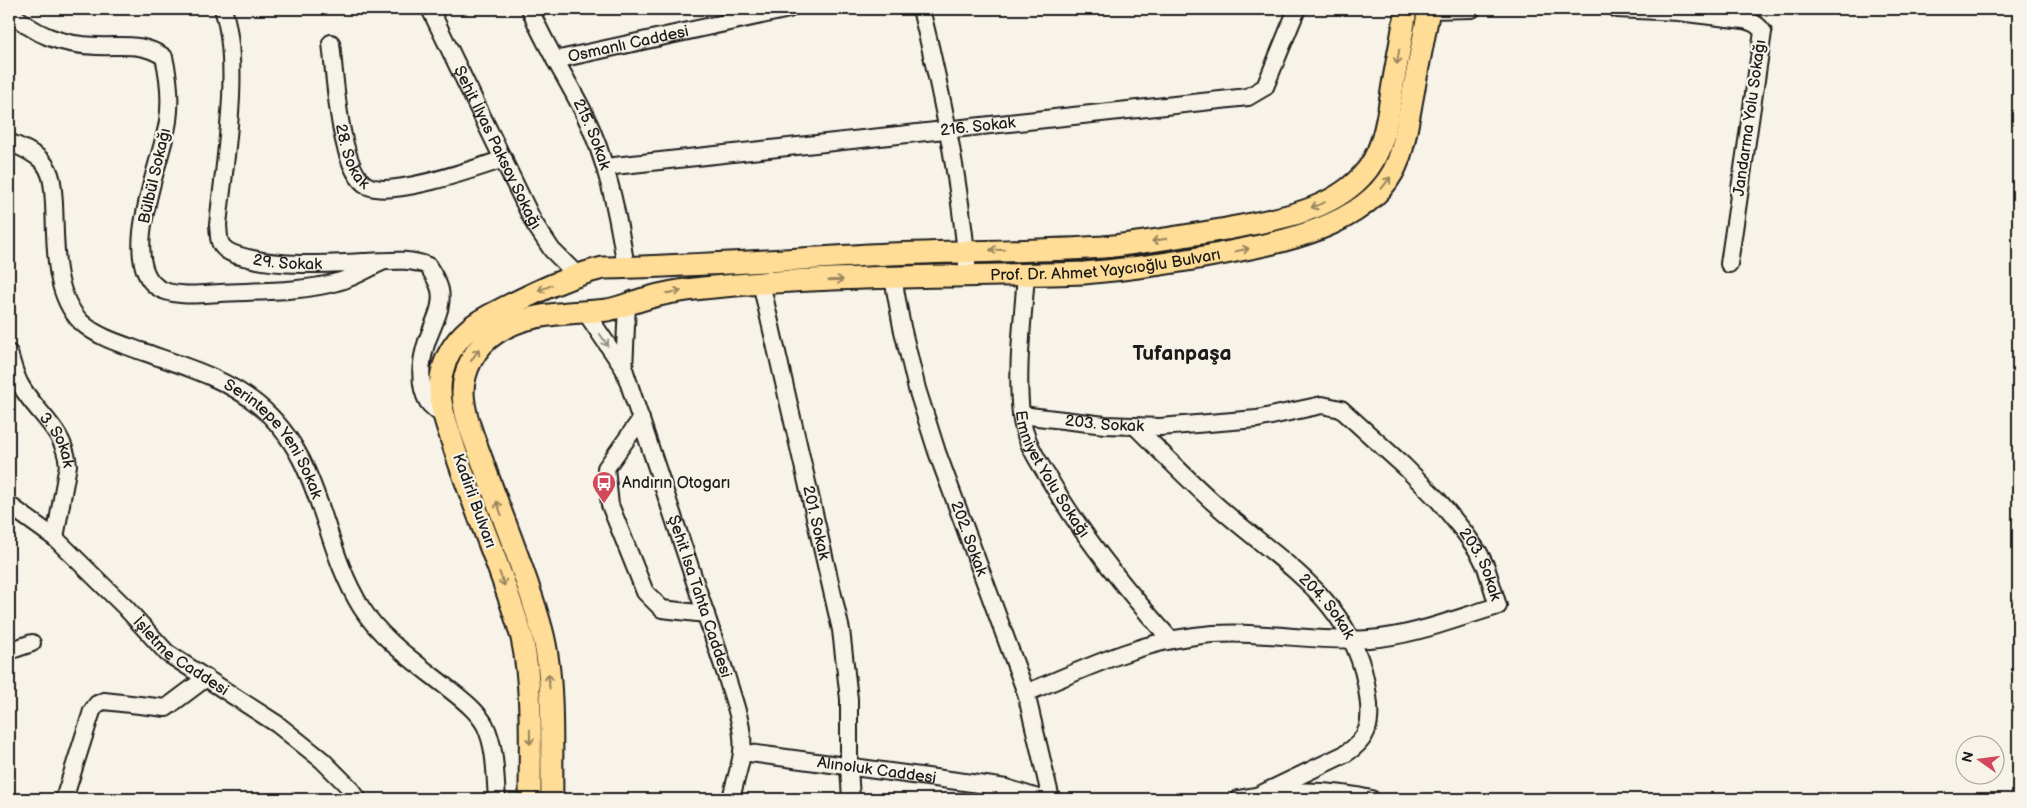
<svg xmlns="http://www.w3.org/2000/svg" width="2027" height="808" viewBox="0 0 2027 808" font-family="'Balsamiq Sans',sans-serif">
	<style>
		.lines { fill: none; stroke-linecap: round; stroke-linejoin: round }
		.minor-casing { stroke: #1c1c1c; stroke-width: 20 }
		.major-casing { stroke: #1c1c1c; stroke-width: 25 }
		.minor { stroke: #f7f3e8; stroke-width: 16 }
		.major { stroke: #ffdd96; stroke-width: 21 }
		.oneway { stroke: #99865f }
		.oneway2 { stroke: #94928c }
		.labels { text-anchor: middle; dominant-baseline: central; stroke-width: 4.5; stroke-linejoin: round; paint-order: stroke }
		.street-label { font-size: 16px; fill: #1c1c1c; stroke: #f7f3e8 }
		.poi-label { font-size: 16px; fill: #1c1c1c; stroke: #f7f3e8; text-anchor: start }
		.district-label { font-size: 21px; font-weight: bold; fill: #1c1c1c; stroke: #f7f3e8 }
	</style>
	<rect width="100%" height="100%" fill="#f7f3e8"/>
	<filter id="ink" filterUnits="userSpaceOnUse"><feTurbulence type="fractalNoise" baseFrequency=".02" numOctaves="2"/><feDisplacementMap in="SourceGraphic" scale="10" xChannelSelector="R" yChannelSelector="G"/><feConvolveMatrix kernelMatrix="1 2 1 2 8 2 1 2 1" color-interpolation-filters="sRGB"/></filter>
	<g filter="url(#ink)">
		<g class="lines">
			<!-- minor casing -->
			<g class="minor-casing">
				<g id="minor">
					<path id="s1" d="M223,9C242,67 224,164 218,225C219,233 218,242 223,247C229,254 240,256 248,258C285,267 325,264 363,262C385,262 407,257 428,266C432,273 438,281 440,290C443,305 436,318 431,331C422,351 416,381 428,402C432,408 440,413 445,417"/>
					<path id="s2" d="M430,9L534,223L552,250L578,276"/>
					<path id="s3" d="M530,9C544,44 566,77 583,111C607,159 618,215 626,268"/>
					<path d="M921,9C943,97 961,185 968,276"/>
					<path d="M1617,9L1678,12L1744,20C1752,22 1758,24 1763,32L1729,264"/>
					<path d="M1429,10L1472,9"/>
					<path d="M9,11C35,35 61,45 97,46C121,47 143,42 164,57C169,78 171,99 168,121C163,158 118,259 157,287C173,298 202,294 220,293C256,291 303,292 337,282C353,278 367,269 382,262"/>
					<path id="s4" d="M331,43C335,74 339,172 368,186C393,198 476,168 504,159"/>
					<path id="s5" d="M555,60L789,9"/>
					<path id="s6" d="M9,142C20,147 34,152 43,162C53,173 53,189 54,204C56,242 52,292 81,322C97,337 121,344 141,351C180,365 224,377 257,404C323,457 320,541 361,607C381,639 415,662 444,685C459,697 476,709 485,725C496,748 495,775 497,799"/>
					<path id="s7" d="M605,167L1248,97L1265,87L1297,9"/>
					<path id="s8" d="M1026,274C1023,320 1016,369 1021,414C1023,437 1036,458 1048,477C1082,536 1125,589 1171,640"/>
					<path id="s9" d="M893,278L902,327L917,389L937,452L1026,693L1051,799"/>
					<path id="s10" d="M761,283L841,630L849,699V767L851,799"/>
					<path id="s11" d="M584,310L624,369L726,675C733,699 745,728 742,753C740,768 734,784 731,799"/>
					<path id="s12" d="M9,353C12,363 15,376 21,386C38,415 64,429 68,465L55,538"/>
					<path d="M624,369L627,305"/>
					<path id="s13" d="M1021,415L1105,425L1160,427L1257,419L1322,405L1341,409L1404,466L1439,501L1465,533L1479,553L1486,567L1498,606C1457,618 1413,636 1369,639C1311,643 1253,628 1195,636C1136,643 1080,671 1026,693"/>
					<path d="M641,419L606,468L610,505L645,592L662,609L706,614"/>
					<path id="s14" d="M1135,426C1164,455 1192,484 1223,511C1286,566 1357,604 1368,696C1372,723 1369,739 1345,754L1261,794"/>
					<path id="s15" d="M9,505L55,538L125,607L167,653L277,724L322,760L349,787L358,799"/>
					<path d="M9,651L32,643"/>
					<path id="s16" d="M742,752L972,783L1006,788L1041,799"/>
					<path d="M64,799L92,711L97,704L104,701L166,708L206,678"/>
					<path d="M1239,799C1281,789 1329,789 1371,799"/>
				</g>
			</g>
			<!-- major casing -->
			<g class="major-casing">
				<g id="major">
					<path d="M530,799C530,746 533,690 522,638C503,571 473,508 452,441C446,421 437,400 441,378C444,359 454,342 469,329C480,319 494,313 508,306C538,291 569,276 603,268C698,266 793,259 889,254C960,251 1032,252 1103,247C1144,243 1185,236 1226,229C1272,220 1327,213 1361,177C1386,152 1388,112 1394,79C1398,56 1403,32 1406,9"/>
					<path id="s17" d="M552,799C551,748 555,679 542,631C527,575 503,520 484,466C476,443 464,418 463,393C463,369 476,346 496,333C529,311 570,314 607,310C620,308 632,302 644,299C663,293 683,290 703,288C829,275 957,277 1084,273C1130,269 1175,263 1220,254C1278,243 1362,228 1393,172C1403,154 1406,130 1410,110C1416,76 1423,42 1429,9"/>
				</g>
			</g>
			<!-- minor -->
			<use href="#minor" class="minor"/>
			<!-- major -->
			<use href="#major" class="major"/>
		</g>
		<!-- one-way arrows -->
		<defs><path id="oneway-shaft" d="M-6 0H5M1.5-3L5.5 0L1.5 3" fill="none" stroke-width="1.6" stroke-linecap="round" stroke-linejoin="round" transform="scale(1.25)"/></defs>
		<g class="oneway">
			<use href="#oneway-shaft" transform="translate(1398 57) rotate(100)"/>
			<use href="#oneway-shaft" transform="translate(1386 183) rotate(-52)"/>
			<use href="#oneway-shaft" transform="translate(1318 205) rotate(158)"/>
			<use href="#oneway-shaft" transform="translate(1159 240) rotate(171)"/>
			<use href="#oneway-shaft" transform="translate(997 250) rotate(179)"/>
			<use href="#oneway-shaft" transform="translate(1242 250) rotate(-11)"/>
			<use href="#oneway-shaft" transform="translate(836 280) rotate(-2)"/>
			<use href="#oneway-shaft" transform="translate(545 288) rotate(157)"/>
			<use href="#oneway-shaft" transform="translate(674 292) rotate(-9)"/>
			<use href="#oneway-shaft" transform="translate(475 355) rotate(-56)"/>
			<use href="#oneway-shaft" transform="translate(499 508) rotate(-110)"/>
			<use href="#oneway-shaft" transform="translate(502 579) rotate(70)"/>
			<use href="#oneway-shaft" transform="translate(549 681) rotate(-94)"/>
			<use href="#oneway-shaft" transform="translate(530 737) rotate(89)"/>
		</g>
		<use class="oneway2" href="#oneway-shaft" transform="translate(604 340) rotate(56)"/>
	</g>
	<!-- icons -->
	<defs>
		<g id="bus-pin" transform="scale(1.25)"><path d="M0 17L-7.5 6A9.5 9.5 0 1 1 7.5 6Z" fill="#d1495b" stroke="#f7f3e8"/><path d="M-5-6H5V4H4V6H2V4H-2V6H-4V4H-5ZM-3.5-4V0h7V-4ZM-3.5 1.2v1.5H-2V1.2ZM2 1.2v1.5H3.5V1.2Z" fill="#fff"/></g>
	</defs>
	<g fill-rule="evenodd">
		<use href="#bus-pin" x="604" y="483"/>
	</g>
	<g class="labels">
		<!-- street labels -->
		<g class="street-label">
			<text stroke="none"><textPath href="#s5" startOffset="75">Osmanlı Caddesi</textPath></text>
			<text transform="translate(1750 118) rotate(-82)">Jandarma Yolu Sokağı</text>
			<text stroke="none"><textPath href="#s7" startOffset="375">216. Sokak</textPath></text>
			<text stroke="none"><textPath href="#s3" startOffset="140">215. Sokak</textPath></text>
			<text stroke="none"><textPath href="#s2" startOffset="154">Şehit İlyas Paksoy Sokağı</textPath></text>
			<text stroke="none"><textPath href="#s4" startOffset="116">28. Sokak</textPath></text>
			<text transform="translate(155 176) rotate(-77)">Bülbül Sokağı</text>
			<text stroke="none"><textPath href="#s1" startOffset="308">29. Sokak</textPath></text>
			<text stroke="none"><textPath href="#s17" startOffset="1108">Prof. Dr. Ahmet Yaycıoğlu Bulvarı</textPath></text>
			<text stroke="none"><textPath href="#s13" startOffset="84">203. Sokak</textPath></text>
			<text stroke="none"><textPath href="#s12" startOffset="101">3. Sokak</textPath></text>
			<text stroke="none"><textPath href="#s6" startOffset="441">Serintepe Yeni Sokak</textPath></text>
			<text stroke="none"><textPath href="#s8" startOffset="208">Emniyet Yolu Sokağı</textPath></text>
			<text transform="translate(474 501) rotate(70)">Kadirli Bulvarı</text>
			<text stroke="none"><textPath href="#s10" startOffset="246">201. Sokak</textPath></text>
			<text stroke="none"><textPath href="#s9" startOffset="272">202. Sokak</textPath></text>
			<text stroke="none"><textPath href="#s13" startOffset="534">203. Sokak</textPath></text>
			<text stroke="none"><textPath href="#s11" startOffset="311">Şehit İsa Tahta Caddesi</textPath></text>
			<text stroke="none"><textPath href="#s14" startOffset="264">204. Sokak</textPath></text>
			<text stroke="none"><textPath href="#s15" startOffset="230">İşletme Caddesi</textPath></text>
			<text stroke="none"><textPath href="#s16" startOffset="136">Alınoluk Caddesi</textPath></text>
		</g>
		<!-- poi labels -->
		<g class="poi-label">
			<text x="622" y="483">Andırın Otogarı</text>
		</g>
		<!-- district labels -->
		<g class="district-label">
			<text x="1182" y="353">Tufanpaşa</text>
		</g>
	</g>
	<!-- margin -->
	<rect width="2027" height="808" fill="none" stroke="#f7f3e8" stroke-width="30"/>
	<rect x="15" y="15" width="1997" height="778" fill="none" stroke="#1c1c1c" stroke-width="2" filter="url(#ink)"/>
	<!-- north arrow -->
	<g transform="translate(1980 760) rotate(284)"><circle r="24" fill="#f7f3e8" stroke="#9f9d96"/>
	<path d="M0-4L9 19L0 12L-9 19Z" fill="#d1495b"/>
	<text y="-8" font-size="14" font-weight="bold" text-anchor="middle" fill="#1c1c1c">N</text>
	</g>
</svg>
